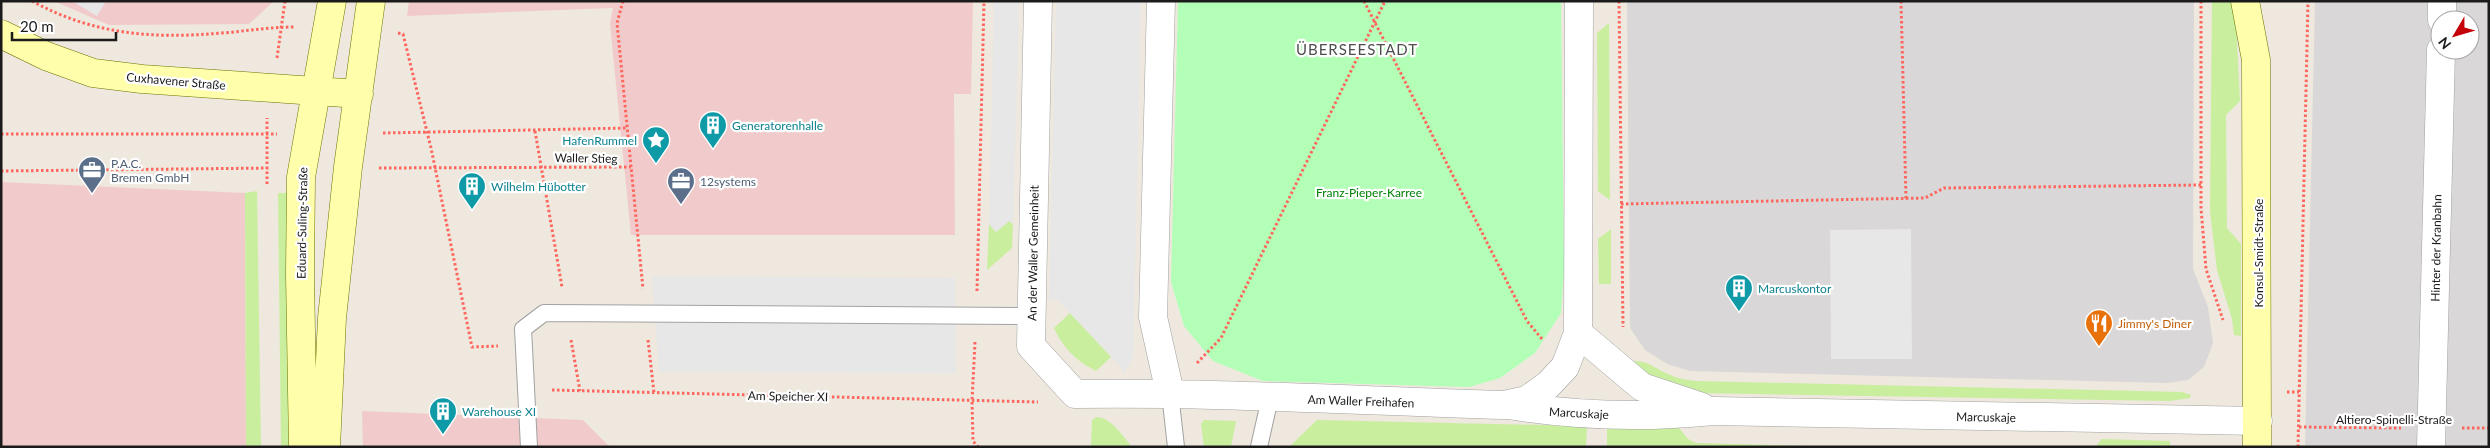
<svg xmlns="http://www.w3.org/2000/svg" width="2490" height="448" viewBox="0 0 2490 448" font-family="Lato,sans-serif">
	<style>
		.residential { fill: #d9d7d7; fill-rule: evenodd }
		.commercial { fill: #f1cbcb }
		.grass { fill: #c9ee9e }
		.park { fill: #b4ffb7 }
		.parking { fill: #e7e7e7 }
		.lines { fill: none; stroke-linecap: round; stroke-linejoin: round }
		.lane-casing { stroke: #a2a2a2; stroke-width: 18 }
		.street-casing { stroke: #a2a2a2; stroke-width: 29 }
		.secondary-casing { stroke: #6c7300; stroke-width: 29 }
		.path { stroke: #ff675e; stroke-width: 3; stroke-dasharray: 2.5 2.5; stroke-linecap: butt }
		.lane { stroke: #fff; stroke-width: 16 }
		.street { stroke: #fff; stroke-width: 28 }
		.secondary { stroke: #ffffab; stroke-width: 28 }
		.labels { text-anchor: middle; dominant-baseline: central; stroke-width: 4.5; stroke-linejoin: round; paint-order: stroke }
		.street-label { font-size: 12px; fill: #1b1b1b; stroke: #fff }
		.culture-label { font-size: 12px; fill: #0d838f; stroke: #fff; text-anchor: start }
		.service-label { font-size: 12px; fill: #4e5e75; stroke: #fff; text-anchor: start }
		.park-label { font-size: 12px; fill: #018005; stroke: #fff }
		.food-label { font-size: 12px; fill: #c56008; stroke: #fff; text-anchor: start }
		.quarter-label { font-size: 15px; letter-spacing: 1px; fill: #4e4e4e; stroke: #fff }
	</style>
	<rect width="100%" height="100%" fill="#eee8de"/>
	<!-- residential -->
	<path class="residential" d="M1627,1H2194L2193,269L2208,307L2213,343L2204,367L2188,380L2167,383L1690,371L1667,364L1645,350L1630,328Z
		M2315,1H2489V447H2305ZM2440,20H2470V50H2440Z"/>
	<!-- commercial -->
	<path class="commercial" d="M54,1H274L249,24L109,25Z
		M409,1H973L971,94H954L955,235H631L610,24L613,8L407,16Z
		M1,182L245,193L246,447H1Z
		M362,411L583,420L610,447H363Z"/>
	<!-- grass -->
	<path class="grass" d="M2212,1H2235L2240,101L2226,115L2227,228L2241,244V336L2234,335L2232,319L2217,270L2210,211Z
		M1609,23L1610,200L1598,191L1597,33Z
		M257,191L261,447H246L245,193Z
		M278,193H289L292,447H281Z
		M1009,221L1013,224L1012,248L987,270L989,224L996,232Z
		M1611,229V284H1599L1598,239Z
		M1070,313L1111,357L1096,371C1076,361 1063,348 1054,328Z
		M1633,361C1646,360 1655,368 1666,373C1676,378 1685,380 1696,381L2182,392L2191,395L2190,398L2170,401L1696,393L1663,384L1632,364Z
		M1096,417C1112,418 1122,435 1132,447L1091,446L1092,420Z
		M1204,420L1236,421L1231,447H1204L1201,424Z
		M1317,420L1587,426L1586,447H1289Z
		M1607,426L1679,428L1688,439L1696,443L1845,447H1607Z
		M2102,439L2170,441V446L2095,447Z"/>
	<!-- park -->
	<path class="park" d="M1178,1H1561L1564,269L1561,313L1535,353L1500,378L1469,387L1263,381L1213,361L1184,326L1171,282Z"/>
	<!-- parking -->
	<path class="parking" d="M72,1H106L97,16Z
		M994,1H1019L1013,224L1009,221L996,232L989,224Z
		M1056,1H1141L1133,357L1124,374L1123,369L1057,299L1049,301Z
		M1911,229L1912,359H1831L1830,230Z
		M652,276L955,278L956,373L659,372Z"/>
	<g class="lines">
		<!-- lane casing -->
		<g class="lane-casing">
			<path id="lane" d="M1170,393L1176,447
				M529,447L523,329L544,313L1032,316
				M1259,447L1270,398"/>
		</g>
		<!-- street casing -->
		<g class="street-casing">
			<path id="street" d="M1038,1L1031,346L1075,394C1218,392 1361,401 1504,405L1527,400L1548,385L1565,367L1578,333L1579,1
				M1161,1L1153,317L1170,393
				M2442,20V1
				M1578,333L1642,387L1702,407
				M1508,405C1576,416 1644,418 1713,411L2258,421
				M2431,447L2441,50"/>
		</g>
		<!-- secondary casing -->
		<g class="secondary-casing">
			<path id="secondary" d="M2245,1L2256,60L2257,447
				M1,34L46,56L93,73L142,79L359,94
				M303,447L300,275L301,177L332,1
				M326,447L332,318L348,167L371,1"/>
		</g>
		<!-- path -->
		<path class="path" d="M32,1C94,35 153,39 222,33C247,31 270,27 295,27
			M623,1L617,23L643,289
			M1364,1L1527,321L1542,339
			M1619,1L1623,327
			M1901,1L1906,199
			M2201,1V208L2206,269L2223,320
			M398,33L403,34L431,148L472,347L498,346
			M277,58L285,1
			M535,131L562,287
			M383,133L627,128
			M1,134H277
			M379,168L631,167
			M1,171L271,168
			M267,184V118
			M1621,204L1925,198L1944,188L2201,185
			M977,291L984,1
			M571,340L580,391
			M648,340L654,393
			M975,342L972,401L973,441L978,447
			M1197,363L1221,338L1385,1
			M552,390L1038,402
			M2287,392H2299
			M2299,427L2401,428
			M2462,428H2489
			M2298,447L2308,1"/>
		<!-- lane -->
		<use href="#lane" class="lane"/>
		<!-- street -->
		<use href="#street" class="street"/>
		<!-- secondary -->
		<use href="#secondary" class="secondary"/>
	</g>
	<!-- icons -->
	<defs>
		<g id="building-pin" transform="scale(1.4375)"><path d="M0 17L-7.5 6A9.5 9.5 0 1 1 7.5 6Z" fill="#0f9aa8" stroke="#fff"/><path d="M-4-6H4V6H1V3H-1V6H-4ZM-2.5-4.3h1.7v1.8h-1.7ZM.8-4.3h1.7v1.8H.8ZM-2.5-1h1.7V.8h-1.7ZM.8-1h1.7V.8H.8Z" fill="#fff"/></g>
		<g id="sight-pin" transform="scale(1.4375)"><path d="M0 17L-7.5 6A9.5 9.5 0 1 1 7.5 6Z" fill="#0f9aa8" stroke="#fff"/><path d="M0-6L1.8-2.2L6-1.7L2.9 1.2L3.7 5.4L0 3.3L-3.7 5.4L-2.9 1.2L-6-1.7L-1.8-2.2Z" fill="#fff"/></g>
		<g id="office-pin" transform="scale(1.4375)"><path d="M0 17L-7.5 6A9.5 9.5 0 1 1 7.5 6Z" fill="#5c6f8a" stroke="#fff"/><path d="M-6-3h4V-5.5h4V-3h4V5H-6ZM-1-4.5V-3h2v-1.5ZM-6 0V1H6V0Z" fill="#fff"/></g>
		<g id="restaurant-pin" transform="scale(1.4375)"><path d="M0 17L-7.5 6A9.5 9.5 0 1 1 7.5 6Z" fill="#e8710a" stroke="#fff"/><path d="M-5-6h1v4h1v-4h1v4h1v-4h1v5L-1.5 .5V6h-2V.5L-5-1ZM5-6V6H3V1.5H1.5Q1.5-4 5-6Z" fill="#fff"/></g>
	</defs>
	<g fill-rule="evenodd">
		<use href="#building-pin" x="713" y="125"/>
		<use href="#sight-pin" x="656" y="140"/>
		<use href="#office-pin" x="92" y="170"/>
		<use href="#office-pin" x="681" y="181"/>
		<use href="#building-pin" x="472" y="186"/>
		<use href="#building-pin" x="1739" y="288"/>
		<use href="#restaurant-pin" x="2099" y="323"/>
		<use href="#building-pin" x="443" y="411"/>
	</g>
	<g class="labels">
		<!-- street labels -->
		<g class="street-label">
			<text transform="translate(176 81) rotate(5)">Cuxhavener Straße</text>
			<text transform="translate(586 158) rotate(1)">Waller Stieg</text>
			<text transform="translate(302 223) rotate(-89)">Eduard-Suling-Straße</text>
			<text transform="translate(2436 248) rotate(-89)">Hinter der Kranbahn</text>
			<text transform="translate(1033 253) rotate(-89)">An der Waller Gemeinheit</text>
			<text transform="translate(2258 253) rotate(-90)">Konsul-Smidt-Straße</text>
			<text transform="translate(788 396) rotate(1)">Am Speicher XI</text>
			<text transform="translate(1361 401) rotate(2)">Am Waller Freihafen</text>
			<text transform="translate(1579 413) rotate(3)">Marcuskaje</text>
			<text transform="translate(1986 417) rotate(1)">Marcuskaje</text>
			<text x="2394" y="419">Altiero-Spinelli-Straße</text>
		</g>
		<!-- culture labels -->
		<g class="culture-label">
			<text x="732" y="125">Generatorenhalle</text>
			<text x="637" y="140" text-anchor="end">HafenRummel</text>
			<text x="491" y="186">Wilhelm Hübotter</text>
			<text x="1758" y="288">Marcuskontor</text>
			<text x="462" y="411">Warehouse XI</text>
		</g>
		<!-- service labels -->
		<g class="service-label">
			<text x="111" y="163">P.A.C.<tspan x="111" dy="14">Bremen GmbH</tspan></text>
			<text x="700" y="181">12systems</text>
		</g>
		<!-- park labels -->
		<g class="park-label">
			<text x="1369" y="192">Franz-Pieper-Karree</text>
		</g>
		<!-- food labels -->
		<g class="food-label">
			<text x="2118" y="323">Jimmy's Diner</text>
		</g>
		<!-- quarter labels -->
		<g class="quarter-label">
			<text x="1357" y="49">ÜBERSEESTADT</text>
		</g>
	</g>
	<!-- border -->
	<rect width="2490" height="448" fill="none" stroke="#1b1b1b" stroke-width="5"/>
	<!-- north arrow -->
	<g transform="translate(2455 35) rotate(232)"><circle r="24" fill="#ffffff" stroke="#a4a4a4"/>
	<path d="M0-4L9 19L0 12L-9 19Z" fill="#c50009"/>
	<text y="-8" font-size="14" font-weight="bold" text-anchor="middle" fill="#1b1b1b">N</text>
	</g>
	<!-- scale -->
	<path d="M12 32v8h104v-8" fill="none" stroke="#1b1b1b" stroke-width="2.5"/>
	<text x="20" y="32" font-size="15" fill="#1b1b1b" stroke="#ffffff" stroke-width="4" paint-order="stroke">20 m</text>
</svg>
